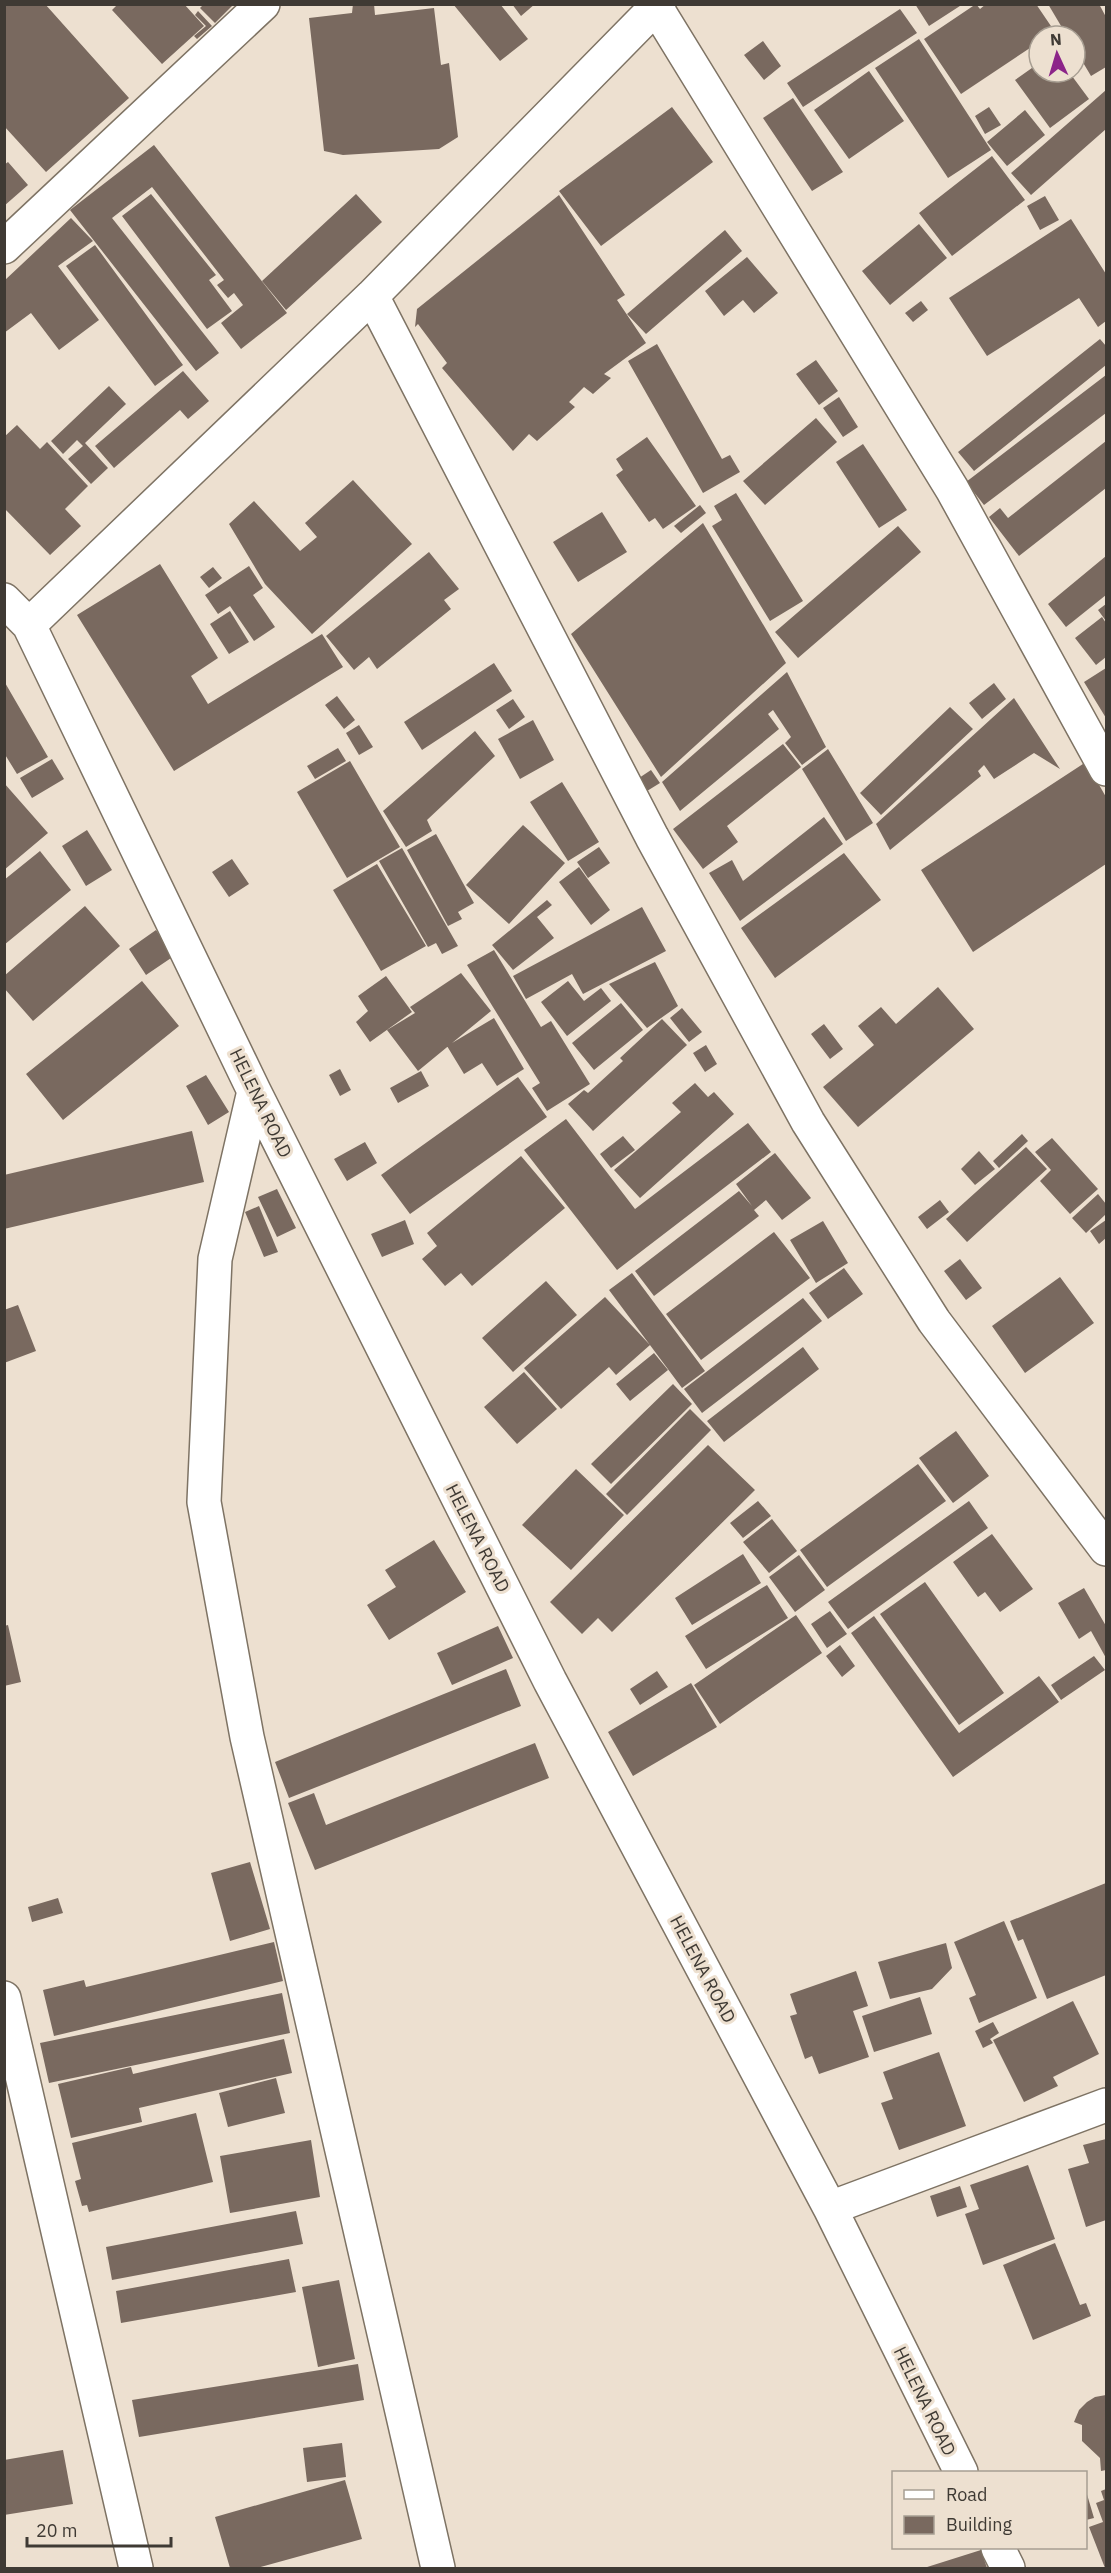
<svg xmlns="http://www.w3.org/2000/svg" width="1111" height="2573" viewBox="0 0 1111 2573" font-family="'IBM Plex Sans',sans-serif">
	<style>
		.building { fill: #79695f }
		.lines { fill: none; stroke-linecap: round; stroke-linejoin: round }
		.minor-casing { stroke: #7e7364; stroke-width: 36 }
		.minor { stroke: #fff; stroke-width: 33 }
		.labels { text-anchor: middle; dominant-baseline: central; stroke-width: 6; stroke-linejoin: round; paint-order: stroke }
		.street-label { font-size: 18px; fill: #3f3a34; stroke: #ede0d0 }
	</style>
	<rect width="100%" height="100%" fill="#ede0d0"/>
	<!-- building -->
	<path class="building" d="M4,4H45L129,98L46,172L4,126Z
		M118,4H184L204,26L162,64L112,10Z
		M204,4H231L232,6L215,23L200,8Z
		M353,4H374L375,15L434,8L441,65L449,63L458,137L439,149L343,155L324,151L309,18L352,13Z
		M453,4H500L528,39L500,61Z
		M512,4H535L521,16Z
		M915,4H963L929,26Z
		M976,4L980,9L986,4H1036L1055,32L1049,36H1039V42L961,94L924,39Z
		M1048,4H1099L1106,17V67L1091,76L1075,49V36H1067Z
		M900,9L917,33L803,107L787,83Z
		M198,11L212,26L197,39L194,36L206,26L195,15Z
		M919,39L991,150L948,178L875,68Z
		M763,41L781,66L764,80L744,55Z
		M1039,63V72H1069L1089,99L1050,128L1015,80Z
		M869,71L904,121L849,159L814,110Z
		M1106,90V129L1031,195L1011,173Z
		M793,98L843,172L812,191L763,118Z
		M672,107L713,162L601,246L559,191Z
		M989,107L1001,125L985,134L975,116Z
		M1025,110L1045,135L1007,166L987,142Z
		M154,145L287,313L241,349L221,323L243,305L234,293L228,298L217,285L224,280L152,187L112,218L219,353L196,371L70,210Z
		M992,156L1025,200L952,256L919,213Z
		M8,162L28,185L4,206V165Z
		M151,194L216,275L209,280L232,311L207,329L122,216Z
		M356,194L382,222L286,310L262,281Z
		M559,195L625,295L617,300L646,343L604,374L611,378L593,394L584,387L569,402L575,407L537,441L529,434L513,451L442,368L447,363L418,324L415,327L417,309Z
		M1045,196L1059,220L1040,230L1027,206Z
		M71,218L93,241L58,266L99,320L59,350L31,313L4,333V281Z
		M1071,219L1106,274V321L1098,327L1079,298L987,356L949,298Z
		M919,224L947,258L890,305L862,271Z
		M725,230L742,251L646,334L627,314Z
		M95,245L183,365L155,386L66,266Z
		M747,257L778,293L754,313L743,300L724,316L705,291Z
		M921,301L928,310L913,322L905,313Z
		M1100,339L1106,346V365L974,471L958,452Z
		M657,344L722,459L730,455L740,472L703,493L628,361Z
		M816,360L838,391L819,405L796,374Z
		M183,371L209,401L188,419L180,410L114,468L95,446Z
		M1106,375V413L984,505L966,482Z
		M109,386L126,404L85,443L108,468L91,484L68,459L83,446L77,440L63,454L51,441Z
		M839,397L858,427L843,437L823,408Z
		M816,418L837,442L765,505L743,481Z
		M17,425L40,449L47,442L88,486L65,509L81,526L50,555L4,508V437Z
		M647,437L696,506L663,529L655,518L649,522L616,475L623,470L616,459Z
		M1106,441V488L1019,556L989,517L1000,508L1008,518Z
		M863,444L907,510L879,528L836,462Z
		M353,480L412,544L312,634L265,584L229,524L254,501L300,551L317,537L305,523Z
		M736,493L803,601L770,621L712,526L722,520L714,506Z
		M700,505L706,513L681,533L674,526Z
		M602,512L627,552L578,582L553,542Z
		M703,523L786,663L661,777L571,634Z
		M898,526L921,552L798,658L775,632Z
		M429,552L459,589L444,600L451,609L377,669L369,657L354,670L326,636Z
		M1106,556V595L1066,627L1048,604Z
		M160,564L218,658L191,676L208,704L322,634L343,667L174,771L77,615Z
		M249,566L263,588L253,595L275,627L254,641L230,606L218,614L205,595Z
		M213,567L222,578L209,588L200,577Z
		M1106,604V621L1098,610Z
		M230,611L249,642L229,654L210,624Z
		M1102,617L1106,623V657L1096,665L1075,638Z
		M494,663L512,691L422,750L404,722Z
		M1106,668V718L1084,682Z
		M787,672L826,747L802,765L785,743L791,737L773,710L768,714L779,729L680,811L662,782Z
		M4,681L48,757L17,774L4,753Z
		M994,683L1006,699L982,719L969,703Z
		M337,696L355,720L344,729L325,705Z
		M1014,698L1060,769L1034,753L994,779L984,765L978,771L981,776L890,850L876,824Z
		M513,699L525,717L509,729L496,710Z
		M950,707L973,729L881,815L860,793Z
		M533,720L554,760L520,779L498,739Z
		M359,725L373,747L359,755L346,733Z
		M475,731L495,756L427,820L432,831L406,847L383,811Z
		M783,744L801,767L727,826L738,842L703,869L673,829Z
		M338,748L346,761L315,779L307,766Z
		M828,749L873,823L846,841L802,769Z
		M52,759L64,779L32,798L20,778Z
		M350,761L400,847L347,878L297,792Z
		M1086,762L1106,797V864L973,952L921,870Z
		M651,770L660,783L647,791L639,778Z
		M562,782L599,842L568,861L530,802Z
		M4,783L48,833L4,870Z
		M824,817L843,844L740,921L709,873L732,860L743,881Z
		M523,825L565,863L509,924L466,885Z
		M87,830L112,870L86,886L62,846Z
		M436,834L474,903L458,912L462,919L448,926L407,850Z
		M599,847L610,863L588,878L577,862Z
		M402,848L458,946L442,954L436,943L428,947L379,861Z
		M40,851L71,890L4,945V880Z
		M844,853L881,900L775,978L741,928Z
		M232,859L249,884L229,897L212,872Z
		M377,864L426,946L381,971L333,890Z
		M579,867L610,910L591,925L559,882Z
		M547,900L552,905L537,917L554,938L513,970L492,945Z
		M85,906L120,946L33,1021L4,988V976Z
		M642,907L666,951L583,994L572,974L526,999L513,976Z
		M156,930L174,956L146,975L129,949Z
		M494,950L541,1027L551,1021L590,1084L547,1111L532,1088L540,1083L467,965Z
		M655,962L678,1006L647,1028L609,984Z
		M461,973L491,1011L418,1071L387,1030L415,1013L410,1007Z
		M386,976L412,1012L370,1042L356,1022L368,1011L358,996Z
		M142,981L179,1026L63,1120L26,1074Z
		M568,981L584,1001L601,988L611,1001L567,1036L541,1002Z
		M938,987L974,1029L858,1127L823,1087L874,1045L858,1026L881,1007L896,1024Z
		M621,1003L643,1030L594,1070L572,1043Z
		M682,1008L702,1032L689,1042L670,1018Z
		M494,1018L524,1069L497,1086L482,1063L464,1074L447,1046Z
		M662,1019L687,1045L593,1131L568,1104L584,1090L588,1093L623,1061L620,1058Z
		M824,1024L843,1049L830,1059L811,1034Z
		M706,1045L717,1064L705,1072L693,1053Z
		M340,1069L351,1090L340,1096L329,1075Z
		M421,1071L429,1086L398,1103L390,1088Z
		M206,1075L229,1112L208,1125L186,1086Z
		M518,1077L547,1117L410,1214L381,1175Z
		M695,1083L708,1097L714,1092L734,1114L640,1198L614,1170L681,1112L672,1103Z
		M566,1119L635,1209L748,1123L771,1152L617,1270L524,1150Z
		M192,1131L204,1182L4,1229V1175Z
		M1022,1134L1028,1141L999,1168L993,1161Z
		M623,1136L635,1150L611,1168L600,1154Z
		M1052,1138L1098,1189L1070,1214L1040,1181L1051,1170L1035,1152Z
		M365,1142L377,1163L347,1181L334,1159Z
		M1026,1147L1047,1169L967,1242L946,1219Z
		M979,1151L995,1169L975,1185L961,1169Z
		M775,1153L811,1198L782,1220L766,1200L754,1210L759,1216L654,1296L635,1271L739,1191L752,1206L736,1184Z
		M521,1156L565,1208L472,1286L461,1273L445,1286L422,1259L437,1246L427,1233Z
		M277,1189L296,1228L277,1237L258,1197Z
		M1098,1194L1106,1204V1214L1086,1233L1072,1218Z
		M940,1200L949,1212L927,1229L918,1217Z
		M259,1206L278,1252L264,1257L245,1212Z
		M405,1220L414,1244L382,1257L371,1234Z
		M1106,1220V1238L1099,1244L1090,1231Z
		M823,1221L848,1263L816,1283L790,1240Z
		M774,1232L810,1278L701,1360L666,1314Z
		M960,1259L982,1288L966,1300L944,1271Z
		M844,1268L863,1294L828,1319L809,1293Z
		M632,1273L705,1371L682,1388L609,1290Z
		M1060,1277L1094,1323L1025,1373L992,1326Z
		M546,1281L577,1315L513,1372L482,1338Z
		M605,1297L650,1345L616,1375L609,1367L561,1409L524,1368Z
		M803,1298L822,1321L702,1413L684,1389Z
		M18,1305L36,1351L4,1363V1310Z
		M803,1347L819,1369L724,1442L707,1421Z
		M654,1353L668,1370L630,1401L616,1384Z
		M524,1372L557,1409L517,1444L484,1407Z
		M673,1384L692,1404L611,1484L591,1464Z
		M690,1409L711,1430L627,1515L606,1494Z
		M956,1431L989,1476L953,1503L919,1458Z
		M708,1445L755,1490L612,1632L598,1618L582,1634L550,1602Z
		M918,1464L946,1501L827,1587L800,1550Z
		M576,1469L624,1515L571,1570L522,1525Z
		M758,1501L771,1516L743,1538L730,1523Z
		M969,1501L988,1528L848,1629L828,1602Z
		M772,1519L797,1551L769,1573L743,1542Z
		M992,1534L1033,1589L1000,1612L985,1592L978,1597L953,1562Z
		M434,1540L466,1592L389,1640L367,1605L396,1587L385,1570Z
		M743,1554L761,1583L692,1625L675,1598Z
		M799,1555L825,1590L795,1612L769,1577Z
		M925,1582L1004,1693L959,1725L880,1614Z
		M767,1585L788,1618L706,1669L685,1636Z
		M1084,1588L1106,1626V1658L1091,1631L1079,1639L1058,1603Z
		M830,1611L847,1634L827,1648L811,1624Z
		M796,1615L822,1653L720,1724L694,1685Z
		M874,1616L959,1733L1039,1676L1059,1702L953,1777L851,1633Z
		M8,1625L21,1682L4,1686V1626Z
		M498,1626L513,1658L452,1685L437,1653Z
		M840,1645L855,1666L842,1677L826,1656Z
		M1094,1656L1105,1670L1061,1700L1051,1685Z
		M506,1669L521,1706L289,1798L275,1762Z
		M657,1671L668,1687L640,1705L630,1689Z
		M691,1683L717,1727L633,1776L608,1732Z
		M535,1743L549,1778L315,1870L288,1803L314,1793L326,1825Z
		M250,1862L270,1929L230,1941L211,1873Z
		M1106,1883V1975L1047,1999L1023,1939L1018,1941L1010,1921Z
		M58,1898L63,1913L32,1922L28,1907Z
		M1004,1921L1037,1998L979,2023L969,1998L976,1995L954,1942Z
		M274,1942L283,1981L54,2036L43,1990L84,1980L86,1987Z
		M946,1943L952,1968L932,1989L890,1999L878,1962Z
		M856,1971L868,2006L853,2011L869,2057L819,2074L812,2056L805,2059L790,2016L797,2014L790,1994Z
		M282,1993L290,2033L49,2083L40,2043Z
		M920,1997L932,2034L874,2052L862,2016Z
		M1073,2001L1099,2054L1053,2077L1058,2086L1024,2102L993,2040Z
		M993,2022L999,2033L990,2039L993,2043L983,2048L975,2031Z
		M284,2039L292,2073L139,2108L142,2122L71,2138L58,2084L131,2067L133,2074Z
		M939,2052L966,2126L899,2150L881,2103L893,2099L883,2072Z
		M276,2078L285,2113L228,2127L219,2093Z
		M196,2113L213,2182L89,2212L87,2205L82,2206L75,2181L81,2179L72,2143Z
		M1106,2139V2220L1086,2227L1068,2169L1089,2163L1083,2145Z
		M311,2140L320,2197L230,2213L220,2156Z
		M1028,2165L1055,2239L983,2265L965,2214L979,2209L970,2185Z
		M960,2186L967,2207L937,2217L930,2196Z
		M296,2211L303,2244L112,2280L106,2247Z
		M1055,2243L1080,2305L1086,2303L1091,2316L1033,2340L1003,2265Z
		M289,2259L296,2292L121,2323L116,2291Z
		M339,2280L355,2359L318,2367L302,2287Z
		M358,2364L364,2400L139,2437L132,2400Z
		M1106,2395V2470L1101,2471L1100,2458L1082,2441V2425L1074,2422L1079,2410L1087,2402L1095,2397Z
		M342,2443L346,2477L307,2482L303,2448Z
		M63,2450L73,2504L4,2515V2460Z
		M345,2480L362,2539L257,2568H230L215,2517Z
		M1106,2489V2568H1105L1089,2527L1103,2522L1096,2503L1104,2500L1101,2491Z
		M1086,2491L1094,2518L1086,2520Z
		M981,2550L987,2568H924Z"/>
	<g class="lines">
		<!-- minor casing -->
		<g class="minor-casing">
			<path id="minor" d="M656,7L952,489L1106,769
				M4,247L263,4
				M372,296L652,837L808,1122L934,1321L1106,1549
				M4,600L29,625L254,1091L550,1681L830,2208L961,2472
				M29,625L372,296L659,4
				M254,1091L215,1259L204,1502L247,1737L438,2568
				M4,1998L136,2568
				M830,2208L1106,2105
				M998,2548L1008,2568"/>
		</g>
		<!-- minor -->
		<use href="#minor" class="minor"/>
	</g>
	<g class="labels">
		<!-- street labels -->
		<g class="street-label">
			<text transform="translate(261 1103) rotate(64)">HELENA ROAD</text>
			<text transform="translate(478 1538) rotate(63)">HELENA ROAD</text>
			<text transform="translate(703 1969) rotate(62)">HELENA ROAD</text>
			<text transform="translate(925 2401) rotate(64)">HELENA ROAD</text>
		</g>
	</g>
	<!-- border -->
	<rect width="1111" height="2573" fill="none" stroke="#3f3a34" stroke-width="12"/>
	<!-- legend -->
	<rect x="892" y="2471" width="195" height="78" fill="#ede0d0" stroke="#a79e92" stroke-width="1.5"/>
	<rect x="904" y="2490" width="30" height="9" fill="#ffffff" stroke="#a79e92" stroke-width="1.5"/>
	<text x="946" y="2501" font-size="18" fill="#3f3a34">Road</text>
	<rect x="904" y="2516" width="30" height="18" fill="#79695f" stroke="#a79e92" stroke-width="1.5"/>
	<text x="946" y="2531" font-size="18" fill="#3f3a34">Building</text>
	<!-- north arrow -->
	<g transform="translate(1057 54) rotate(356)"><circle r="28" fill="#ede0d0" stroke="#a79e92" stroke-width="1.5"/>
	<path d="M0-4.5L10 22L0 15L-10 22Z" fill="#8c2489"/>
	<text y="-9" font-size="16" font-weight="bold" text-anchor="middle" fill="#3f3a34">N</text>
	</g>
	<!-- scale -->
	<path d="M27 2537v9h144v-9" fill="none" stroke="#3f3a34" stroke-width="3"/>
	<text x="36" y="2537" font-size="18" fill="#3f3a34" stroke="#ede0d0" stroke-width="4.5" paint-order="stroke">20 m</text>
</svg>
